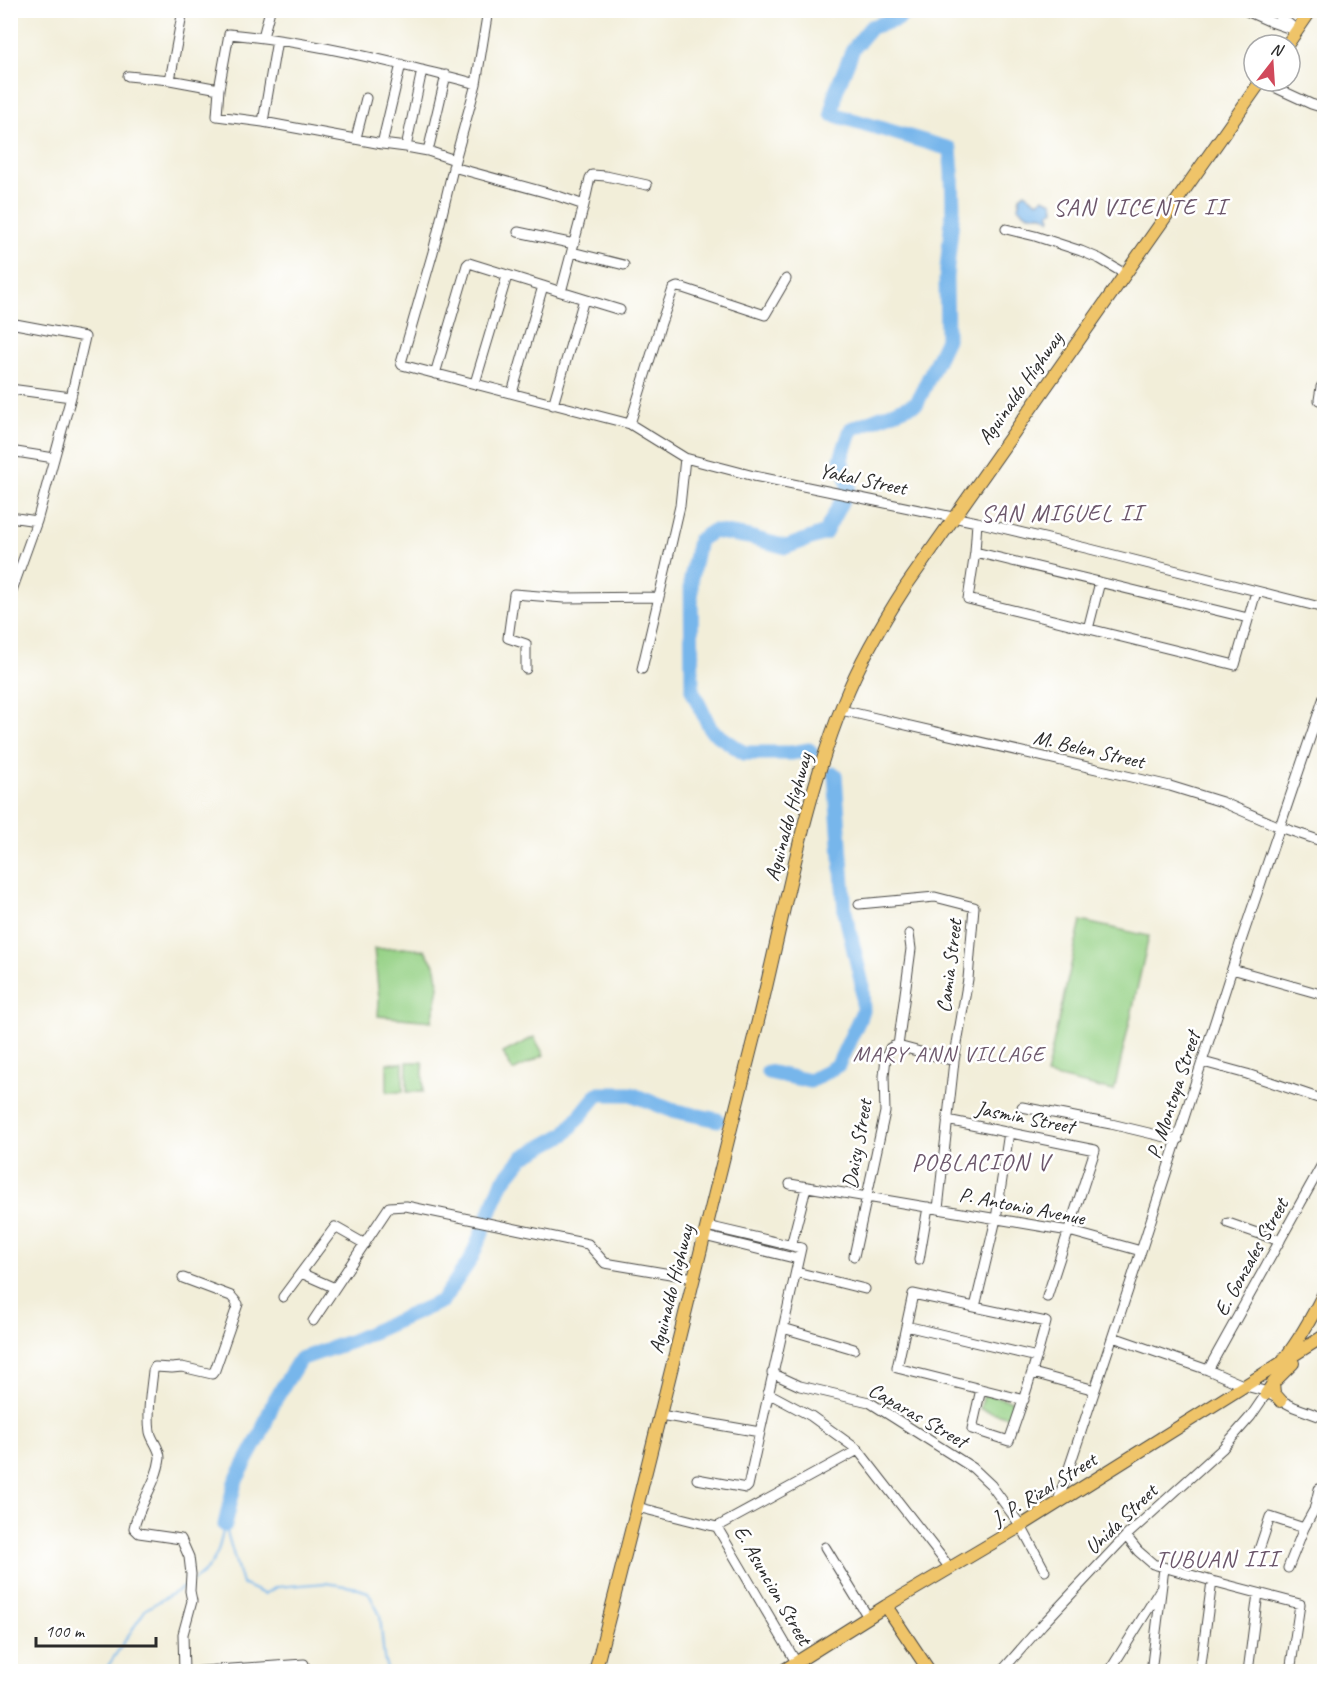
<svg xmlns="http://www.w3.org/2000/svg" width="1335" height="1682" viewBox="0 0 1335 1682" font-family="Caveat,sans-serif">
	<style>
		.green { fill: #95d185; stroke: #607e58; stroke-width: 1.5 }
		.water { fill: #77b6eb; stroke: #51708b; stroke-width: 1.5 }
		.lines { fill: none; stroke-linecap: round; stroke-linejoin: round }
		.stream { stroke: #77b6eb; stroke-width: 2 }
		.river { stroke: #77b6eb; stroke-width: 15 }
		.minor-casing { stroke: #494845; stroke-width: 11 }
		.major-casing { stroke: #494845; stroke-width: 14 }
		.minor { stroke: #fff; stroke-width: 9 }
		.major { stroke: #efc469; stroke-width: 12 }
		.labels { text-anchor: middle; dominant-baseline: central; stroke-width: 5; stroke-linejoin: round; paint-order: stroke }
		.street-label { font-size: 21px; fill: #2b2b2b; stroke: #fff }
		.neighbourhood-label { font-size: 22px; letter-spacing: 1.5px; fill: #6c576b; stroke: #fff }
		.quarter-label { font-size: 24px; letter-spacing: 1.5px; fill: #6c576b; stroke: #fff }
	</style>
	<rect width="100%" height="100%" fill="#fff"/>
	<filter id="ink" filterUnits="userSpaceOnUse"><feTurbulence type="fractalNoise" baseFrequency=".0167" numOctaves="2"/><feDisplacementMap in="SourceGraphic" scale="12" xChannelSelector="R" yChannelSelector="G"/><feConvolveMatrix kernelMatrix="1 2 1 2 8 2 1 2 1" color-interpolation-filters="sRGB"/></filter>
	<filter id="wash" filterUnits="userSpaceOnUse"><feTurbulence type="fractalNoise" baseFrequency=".008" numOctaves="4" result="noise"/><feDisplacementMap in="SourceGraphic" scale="24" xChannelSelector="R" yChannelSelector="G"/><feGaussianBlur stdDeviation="1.35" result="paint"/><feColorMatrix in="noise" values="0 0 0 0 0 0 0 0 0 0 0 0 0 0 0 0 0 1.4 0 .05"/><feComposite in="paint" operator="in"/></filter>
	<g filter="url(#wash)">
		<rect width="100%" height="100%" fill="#f2eed9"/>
		<!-- green -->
		<path class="green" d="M1081,921L1149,936L1114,1091L1046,1075Z
			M405,948L425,950L436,968L439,987L432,1021L378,1016L379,998L374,949Z
			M534,1037L544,1055L513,1071L503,1053Z
			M407,1062H423V1092H407Z
			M387,1063H403V1092H387Z
			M984,1394L1017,1402L1013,1418L980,1409Z"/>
		<!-- water -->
		<path class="water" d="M1025,193L1038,202L1043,198L1053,202L1054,210L1049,213L1051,218L1050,220L1043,215H1028L1018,207L1020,197Z"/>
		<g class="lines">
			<!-- stream -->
			<path class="stream" d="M225,1525L242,1584L264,1594L277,1587L325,1583L352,1587L368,1592L380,1615L384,1658L388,1672
				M194,1580C216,1565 219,1551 224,1527
				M104,1672L146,1609L187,1585"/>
			<!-- river -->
			<path class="river" d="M811,752L809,750L791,753H744L711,730L692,690L691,579L699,540L713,531L749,537L786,547L825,533L849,487L841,459L851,429L917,403L947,339L946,278L953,209L952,172L950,149L832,114L836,91L853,49L871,27L898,19L908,10
				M768,1072L810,1081L838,1065L863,1011L862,984L845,912L835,775L834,774
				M225,1525L235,1482L260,1436L273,1403L300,1359L352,1341L442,1301L471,1259L502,1183L523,1157L565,1134L598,1094H631L671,1110L718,1120"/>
		</g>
	</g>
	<g filter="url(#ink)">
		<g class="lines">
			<!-- minor casing -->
			<g class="minor-casing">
				<path id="minor" d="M1244,10L1271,22L1297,31
					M1272,10L1293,27
					M263,37L270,10
					M128,76L170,80L219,89
					M170,80L183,10
					M1261,81L1311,104L1324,108
					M476,84L455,160L433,252L401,363L402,365L630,424L685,458L754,476L977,522L1090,549L1324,608
					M263,122L277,40
					M356,138L366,98
					M382,144L401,64
					M406,147L422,70
					M428,151L446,75
					M455,160L428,151L406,147L382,144L263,122L217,116L219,89L229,34C293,40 356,53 418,69C437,74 456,78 476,84L488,10
					M453,167L555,195L584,205L561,292L543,286
					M584,205L590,178L592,175L606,176L647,185
					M1006,229L1035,236L1081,251L1100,259L1125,274
					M518,232L574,244
					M572,252L624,265
					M561,292L620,310
					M10,323L85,337L71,397L37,521L10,596
					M435,374L467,265L469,263L543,286L512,393
					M475,383L507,276
					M10,389L71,397
					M1319,400L1321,387L1324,384
					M553,405L584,299
					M630,424L661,323L673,289L677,287L683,288L765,315L786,279
					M10,451L54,458
					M10,517L37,521
					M977,522L975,552L968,599L1235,665L1256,592
					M975,552L1248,618
					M1088,629L1100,582
					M526,669V644L508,638L514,594L564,598L659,597L680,506L685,458
					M642,669L659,597
					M841,710L1170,786L1222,802L1280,827L1324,842
					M859,904L935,897L974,907L968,979L954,1061L938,1209
					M1232,969L1324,995
					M898,1046L911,949L909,934
					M1203,1062L1247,1074L1324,1100
					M1022,1107L1111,1124L1178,1140
					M947,1120L1095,1150L1047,1297
					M790,1184L1069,1231L1141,1251
					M1228,1223L1280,1241
					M704,1236L798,1259
					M791,1246L806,1188
					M854,1256L885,1112L884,1076L886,1057L890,1048L894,1046H898L954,1061
					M919,1260L928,1207
					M796,1272L865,1289
					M301,1273L335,1288
					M183,1278L231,1296L238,1304L215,1370L212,1374L182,1367L172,1368L155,1367L153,1371C151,1390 147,1412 150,1432C152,1441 160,1448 160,1458C157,1483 139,1504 134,1528L139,1533L181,1539L189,1557L191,1574L190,1591L192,1601L183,1634L184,1672
					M283,1297L335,1227L365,1244
					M975,1307L996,1219L1009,1132
					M313,1321L389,1207L406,1206L588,1244L605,1263L694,1278
					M906,1326L1037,1357
					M783,1328L854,1349
					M1113,1337L1208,1370L1245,1386L1261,1390L1294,1407L1324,1418
					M1208,1370L1324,1161
					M772,1373L800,1386L869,1402L973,1468L991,1485L1021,1526L1045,1571
					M1033,1373L1095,1390
					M981,1389L972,1429L1009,1441C1023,1402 1036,1362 1046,1322L913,1294L897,1368L1024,1400
					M768,1393L811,1416L858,1450L950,1568
					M660,1415L760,1432
					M697,1479L746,1488L748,1486L801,1248L707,1226
					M1057,1504L1141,1251L1241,941L1324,697
					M637,1507L717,1527
					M717,1527L858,1450
					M717,1527L796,1662
					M1126,1536L1138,1551L1153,1564L1212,1581L1300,1604L1290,1672
					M825,1547L868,1617
					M1255,1562L1270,1517L1304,1528
					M1288,1568L1304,1528L1314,1510L1319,1489L1324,1488
					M140,1672V1671
					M189,1672L304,1664V1672
					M1001,1672L1042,1625L1126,1536L1222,1449L1251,1416L1266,1394
					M1109,1672L1160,1590
					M1151,1672L1164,1568
					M1200,1672L1212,1581
					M1248,1672L1258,1593"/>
			</g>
			<!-- major casing -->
			<g class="major-casing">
				<path id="major" d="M1287,45L1311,10
					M1285,1358C1301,1338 1313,1315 1324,1293
					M1273,1383L1274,1393L1281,1401
					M1266,1394L1274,1382L1293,1363
					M886,1606L930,1672
					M595,1672C651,1457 702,1241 757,1025C784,917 802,805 844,701C860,661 882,623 906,586L1261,81
					M781,1672L886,1606L1021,1526L1324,1336"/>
			</g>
			<!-- minor -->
			<use href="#minor" class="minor"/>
			<!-- major -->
			<use href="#major" class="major"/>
		</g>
	</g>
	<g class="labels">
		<!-- street labels -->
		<g class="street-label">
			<text transform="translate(1020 388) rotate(-55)">Aguinaldo Highway</text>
			<text transform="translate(863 479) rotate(12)">Yakal Street</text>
			<text transform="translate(1089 749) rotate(13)">M. Belen Street</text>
			<text transform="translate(788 817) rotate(-75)">Aguinaldo Highway</text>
			<text transform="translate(949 966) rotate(-83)">Camia Street</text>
			<text transform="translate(1173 1095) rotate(-72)">P. Montoya Street</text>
			<text transform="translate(1025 1117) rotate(11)">Jasmin Street</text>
			<text transform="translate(857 1144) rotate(-80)">Daisy Street</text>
			<text transform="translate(1022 1206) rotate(11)">P. Antonio Avenue</text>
			<text transform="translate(1251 1257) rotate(-61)">E. Gonzales Street</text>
			<text transform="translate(671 1289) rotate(-76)">Aguinaldo Highway</text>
			<text transform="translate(918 1415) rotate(30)">Caparas Street</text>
			<text transform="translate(1044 1489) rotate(-32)">J. P. Rizal Street</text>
			<text transform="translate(1121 1519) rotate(-44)">Unida Street</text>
			<text transform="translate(773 1585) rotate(60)">E. Asuncion Street</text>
		</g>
		<!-- neighbourhood labels -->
		<g class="neighbourhood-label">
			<text x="949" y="1054">MARY ANN VILLAGE</text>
		</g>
		<!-- quarter labels -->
		<g class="quarter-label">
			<text x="1140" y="207">SAN VICENTE II</text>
			<text x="1062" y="513">SAN MIGUEL II</text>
			<text x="981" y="1162">POBLACION V</text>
			<text x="1217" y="1559">TUBUAN III</text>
		</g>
	</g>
	<!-- margin -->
	<rect width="1335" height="1682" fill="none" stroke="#fff" stroke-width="36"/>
	<!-- north arrow -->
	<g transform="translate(1272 63) rotate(17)"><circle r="28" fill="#ffffff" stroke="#aaaaaa" stroke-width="1.5"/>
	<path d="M0-4.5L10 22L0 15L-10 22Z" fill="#d1495b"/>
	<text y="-9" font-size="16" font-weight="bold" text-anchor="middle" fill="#2b2b2b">N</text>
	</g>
	<!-- scale -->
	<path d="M36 1637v9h120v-9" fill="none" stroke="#2b2b2b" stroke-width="3"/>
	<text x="45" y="1637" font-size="18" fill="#2b2b2b" stroke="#ffffff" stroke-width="4.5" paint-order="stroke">100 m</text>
</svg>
